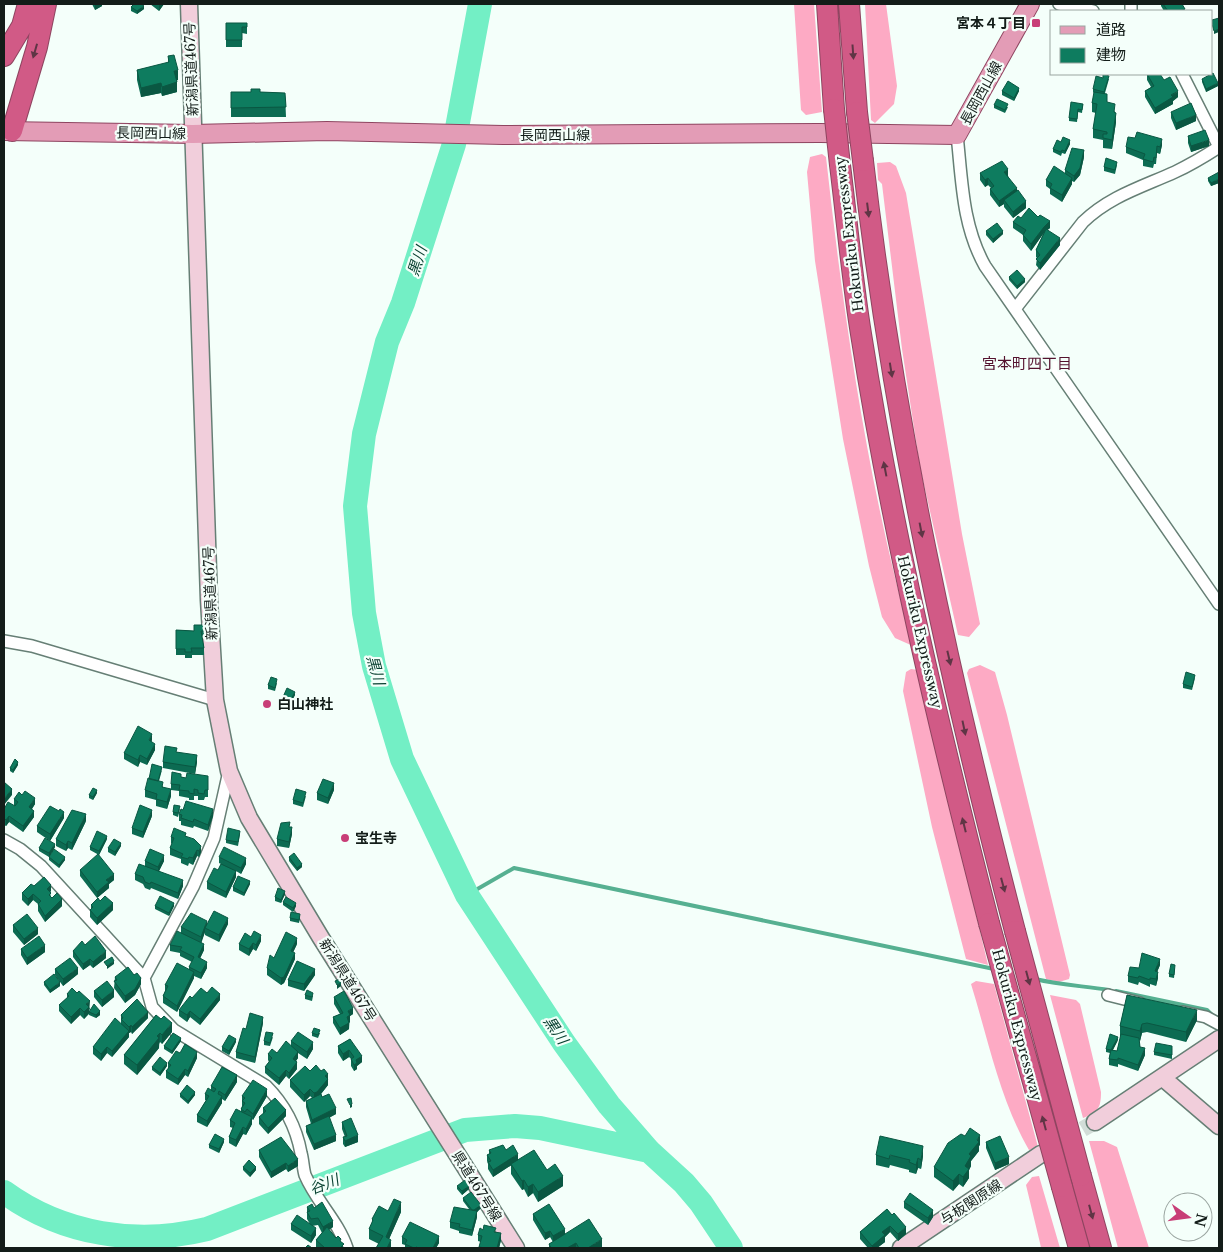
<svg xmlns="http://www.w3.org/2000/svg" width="1223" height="1252" viewBox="0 0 1223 1252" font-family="'Libre Baskerville','Noto Sans JP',serif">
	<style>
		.forest { fill: #fdaac4 }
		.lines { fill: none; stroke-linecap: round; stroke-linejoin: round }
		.stream { stroke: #56b091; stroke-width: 4 }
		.river { stroke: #73efc5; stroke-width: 24 }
		.secondary-tunnel { stroke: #d2ddd8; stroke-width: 16; stroke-dasharray: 16 8; stroke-linecap: butt }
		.street-casing { stroke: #667f75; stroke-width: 14 }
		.secondary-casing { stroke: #667f75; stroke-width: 19 }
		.primary-casing { stroke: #8e4560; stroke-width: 20 }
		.highway-casing { stroke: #8e4560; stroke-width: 22 }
		.street { stroke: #fff; stroke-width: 11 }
		.secondary { stroke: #f1cedb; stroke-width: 16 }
		.primary { stroke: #e39cb6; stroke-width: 18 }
		.highway { stroke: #d15a86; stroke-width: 20 }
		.highway-bridge-casing { stroke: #8e4560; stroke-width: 22; stroke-linecap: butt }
		.highway-bridge { stroke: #d15a86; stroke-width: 20 }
		.wall { fill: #0c6b52 }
		.shaded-wall { fill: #0a5742 }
		.building { fill: #0e7c5f; stroke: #0a5742 }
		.oneway { fill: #5f3545 }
		.poi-dot { fill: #c83e77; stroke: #f4fffa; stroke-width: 2 }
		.labels { text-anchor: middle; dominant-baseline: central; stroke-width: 4.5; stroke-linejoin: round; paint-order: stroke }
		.poi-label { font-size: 14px; font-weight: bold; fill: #131d19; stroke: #f4fffa; text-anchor: start }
		.street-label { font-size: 14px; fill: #131d19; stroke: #f4fffa }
		.water-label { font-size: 15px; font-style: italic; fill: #094131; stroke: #f4fffa }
		.neighbourhood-label { font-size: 15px; fill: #54122e; stroke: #f4fffa }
	</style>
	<rect width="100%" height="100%" fill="#f4fffa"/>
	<!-- forest -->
	<path class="forest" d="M794,4H814L822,112L806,115L801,110Z
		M865,4H886L897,86L894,104L875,123L871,120Z
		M822,154L826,157C844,321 868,486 913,646L895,638L882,617L869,566L843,439L815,261L807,172L810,157Z
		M890,162L896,166L906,193L962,534L980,624L969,637L958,635L920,467L902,349L882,184L878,180L877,163Z
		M980,665L995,672L1007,715L1070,975L1069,979L1059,982L1046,979L967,673L969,669Z
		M911,669L918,670L988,965L966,959L932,827L903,691L906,672Z
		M976,981L994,984L1038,1147L1029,1150C1000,1100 988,1039 971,984Z
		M1050,995L1076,1000L1080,1004L1101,1092C1101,1108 1098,1112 1083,1118Z
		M1089,1141H1104L1117,1147L1149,1248H1118Z
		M1039,1176L1060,1248H1041L1040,1243L1026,1185L1032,1177Z"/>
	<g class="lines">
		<!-- stream -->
		<path class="stream" d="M467,895L514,868L994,969
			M1035,979C1060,985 1084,986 1109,990
			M1116,991L1207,1010L1212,1015"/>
		<!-- river -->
		<path class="river" d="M480,4L454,144L403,303L387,342L364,434L355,506L364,613L374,666L402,759L467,895L564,1043L609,1105L649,1151L684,1183L701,1203L731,1248
			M4,1192C63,1235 137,1246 207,1229L465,1130L515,1126L540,1128L649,1151"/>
		<!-- secondary-tunnel -->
		<path class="secondary-tunnel" d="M1041,1153L1095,1122"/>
		<!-- street casing -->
		<g class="street-casing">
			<path id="street" d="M1059,4L1093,11
				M1131,11V4
				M1182,74L1219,147
				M957,135C962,180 962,225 985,266L1219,604
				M1015,309L1083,222C1110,196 1142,187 1175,172C1190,165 1205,156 1219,147
				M4,641L32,646L215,700
				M4,840L20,849L41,866L144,978L152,1007L174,1030L266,1086C285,1105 296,1126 301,1153C303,1160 303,1168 305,1175C316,1201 338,1221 347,1248
				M144,978L193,887L214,838L229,771
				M1108,995L1140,1003
				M1183,1012L1206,1017L1219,1024"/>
		</g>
		<!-- secondary casing -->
		<g class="secondary-casing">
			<path id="secondary" d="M189,4L209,600L215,700L229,771L249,818L321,938L516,1248
				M1163,1078L1219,1126
				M1095,1122L1219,1039
				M901,1248L1041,1154"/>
		</g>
		<!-- primary casing -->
		<g class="primary-casing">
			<path id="primary" d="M4,131L193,134L327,131L503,135L820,133L957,135L1030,4"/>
		</g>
		<!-- highway casing -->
		<g class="highway-casing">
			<path id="highway" d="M827,4L834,109
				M849,4L857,112
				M4,56L22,26L28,4
				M12,131L37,47L46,4
				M863,161C893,422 949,678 1015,931
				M840,165C847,221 852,278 861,334C892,532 939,729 989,923
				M1081,1176L1101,1248
				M1062,1187L1079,1248"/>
		</g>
		<!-- street -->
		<use href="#street" class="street"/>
		<!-- secondary -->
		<use href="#secondary" class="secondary"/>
		<!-- primary -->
		<use href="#primary" class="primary"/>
		<!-- highway -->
		<use href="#highway" class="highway"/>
		<!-- highway-bridge casing -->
		<g class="highway-bridge-casing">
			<path id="highway-bridge" d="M834,109L840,165
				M857,112L863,161
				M989,923L1062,1187
				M1015,931L1081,1176"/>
		</g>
		<!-- highway-bridge -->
		<use href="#highway-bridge" class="highway-bridge"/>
	</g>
	<!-- wall -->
	<path class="wall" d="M92,4H102V6L95,10Z
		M150,4H164L159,11Z
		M1161,4H1182L1185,11H1164L1161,6Z
		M131,7L144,9L137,14L131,11Z
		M226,23H247V34L242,33V47H226Z
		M168,56L178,80H177V92L162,96L161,93L141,97L137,80V70L168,63Z
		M1147,74L1164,80L1178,97L1173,101V104L1155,114L1145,97V91L1151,87L1147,80Z
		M1103,78L1109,79L1105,93L1107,103L1115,112L1116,122L1112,149L1103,148V140L1093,138V129L1096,113L1092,112V103L1094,93L1093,92V89Z
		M1202,79L1218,86L1206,92L1202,82Z
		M1002,91H1019L1014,101L1002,95Z
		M231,92H251L285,93L286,117H231Z
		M1083,104L1082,113L1078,112L1077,122L1069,121V118Z
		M994,105L1008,107L1005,113L994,108Z
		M1171,112L1196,121L1176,130L1171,118Z
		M1188,136L1209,146L1191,152L1188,143Z
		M1061,142L1070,144L1065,154L1062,153L1061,156L1053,152V149Z
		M1162,145L1160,154L1157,153L1156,164H1154L1153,168L1143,166V160L1126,153V147Z
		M1084,157L1080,175L1074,182L1072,181V184L1062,202L1050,194V189L1046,186V180L1065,174V170Z
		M1117,165L1115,174L1104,171V167Z
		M980,173L1008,176L1026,208L1013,218L1004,207V204L999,207L990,195V189L991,188L988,185L985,187L980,180Z
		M1208,178L1219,183L1211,186L1208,181Z
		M1038,217L1050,228L1047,230L1060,245L1040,270L1036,265L1037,258L1036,257V250L1044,232L1031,251L1023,241V235L1013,228V222L1021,218Z
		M986,231L1003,234L993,243L986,235Z
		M1009,277L1025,282L1017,289L1009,280Z
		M206,625V637H202L204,648V655H192V658H185V655H176V630L194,631Z
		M1195,678L1192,690L1183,688V684Z
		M277,683L275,691L268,689V685Z
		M295,695L290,704L283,700V697Z
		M152,740L151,742L155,750L147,765L140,762L138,767L124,759V753Z
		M177,752L197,762L195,774L163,768V762Z
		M18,765L13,773L10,771V768Z
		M162,770L159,781L163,787L171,796L167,809L156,806V800L145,797V790Z
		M208,776V797H205L204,800H198V796H194V800H189V798L179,796V791L171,790V784L181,777L186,778Z
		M334,790L328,804L317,800V793Z
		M97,793L93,800L89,798V795Z
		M306,796L303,807L293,804V800Z
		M14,799L35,804L32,809L34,817L23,832L9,822L6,826L4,825V809L15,806H14Z
		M180,809L178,817L173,815V812Z
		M179,814L213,816L208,831L194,826L193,828L181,825V821H179Z
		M152,816L143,838L132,834V828Z
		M64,818L50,841L37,832V826Z
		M86,821L72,850L68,848L66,851L56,846V839Z
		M240,834L238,846L226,843V840Z
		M292,834L289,848L277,846V839Z
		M186,836L201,852L199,857L197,856L193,865L189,863L188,866L181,863V859L170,855V848L172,844L171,843V837Z
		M107,839L99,855L90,850V847Z
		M121,846L115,856L108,852V848Z
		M55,847L49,857L39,851V848Z
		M49,857L65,860L59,868L49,860Z
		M219,857L246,864L241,874L236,871V877L226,898L207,889V882L218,870L221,864L219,863Z
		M289,857L302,867L297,871L289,861Z
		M145,861H164L159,871L183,886L178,899L151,888L150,890L145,888L143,884L135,880V874L145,866Z
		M80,870L114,880L109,884V888L97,898L80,876Z
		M250,884L244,896L233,891V887Z
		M34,886L51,891L50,892L51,897L62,906L45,922L38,911V904L33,900L28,906L22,900V893Z
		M285,894L281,903L275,901V897Z
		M100,901L113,910L97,925L90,917V910L91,909V905Z
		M283,902L296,906L293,912L283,905Z
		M155,906H174L169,916L155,909Z
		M290,918H300L299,923L290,921Z
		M228,924L219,942L205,935V932L201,942L204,950L200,958L207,968L201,979L194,976V978L177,1012L163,1003V996L165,991V985L189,969V967L192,962L180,956V953L170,951V945L181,933V927Z
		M13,925L38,934L24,945L13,932Z
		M251,937L261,941L256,951L253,949L249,956L239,950V944Z
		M297,944L293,952L295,959L284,983L281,985L267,975V968L274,958Z
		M85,945L106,958L93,968L90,965L83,970L73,957V951Z
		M21,949L45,952L27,965L21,955Z
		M1160,965L1157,972L1158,978L1156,986L1150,984V987L1139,982L1138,985L1128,982V976L1139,968Z
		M1175,968L1174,978L1169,977V974Z
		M55,969L78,974L63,986L55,975Z
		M315,975L304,991L288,986V980Z
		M115,977L141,984L135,995L125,1003L114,988Z
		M44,982L60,986L50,993L44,985Z
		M94,991L114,997L102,1007L94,997Z
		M207,993L220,1000L200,1025L190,1017L187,1022L179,1016V1010L192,998Z
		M67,994L90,1008L89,1011L100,1015L96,1018L89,1015V1014L84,1019L80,1015L71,1024L59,1011V1005L67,998Z
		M305,995L313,996L312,1001L305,999Z
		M1127,995L1197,1020L1186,1042L1147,1032L1142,1033L1140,1041L1139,1040L1140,1047L1145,1055L1138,1071L1118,1064V1067L1109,1065V1059L1110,1053L1106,1052V1049L1118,1040L1113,1050L1117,1051L1121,1036H1120V1026Z
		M334,997L353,1014L350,1016L349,1029L340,1035L333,1023V1017L340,1014L334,1004Z
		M121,1015L148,1018L132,1034L131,1032L129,1033V1037L112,1057L107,1053L101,1061L93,1054V1047L121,1024Z
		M156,1015L172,1032L162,1044L160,1042L159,1044V1048L137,1075L124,1064V1055Z
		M263,1023L255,1063L236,1058V1052L246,1029Z
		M312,1033H320L318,1038L312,1036Z
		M273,1037L270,1046L264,1045V1041Z
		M350,1039L362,1062L357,1066V1069L354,1071L351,1066V1059L349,1057L343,1061L338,1053V1046Z
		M181,1041L172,1054L164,1049V1046Z
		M291,1041L313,1049L307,1059L298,1053V1058L296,1061L297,1069L289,1079L286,1076L279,1085L265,1073V1067L269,1062L268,1060V1054L277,1053L291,1046Z
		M236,1042L229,1055L222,1051V1047Z
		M1172,1046V1059L1154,1055V1052Z
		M180,1053L197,1058L188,1077L185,1075L178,1085L166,1078V1071L168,1069V1063Z
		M167,1066L160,1076L152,1070V1067Z
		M310,1071H321L328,1074V1085L321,1094L322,1097L336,1114L329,1118L336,1141L314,1150L306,1132V1126L311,1124L306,1107V1101L312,1098L310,1096L304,1102L290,1087V1080Z
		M237,1082L225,1101L222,1099V1103L207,1127L197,1122V1115L206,1100H205V1094L211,1090V1086Z
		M180,1094L195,1095L188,1104L180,1097Z
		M242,1096H267L253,1120L252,1119V1124L246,1135L243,1134L236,1147L229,1143V1137L233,1128L230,1127V1120L241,1111V1109L242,1106Z
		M263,1108L286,1116L268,1134L259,1124V1117L263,1114Z
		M342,1122L358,1142L345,1147L343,1144V1137H345L342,1129Z
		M224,1142L219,1153L209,1148V1145Z
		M986,1142L1009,1164L995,1170L986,1148Z
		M980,1145L979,1146V1151L971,1161V1166L969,1170V1178L963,1187L959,1184L953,1191L934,1177V1167Z
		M259,1150L298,1166L288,1172L286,1169L271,1178L259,1157Z
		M489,1150H506L518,1160L547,1170L563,1186L538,1202L533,1193L528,1197L524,1189L522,1190L511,1174V1165L493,1177L488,1169V1164L487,1161V1155L489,1154Z
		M876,1155L923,1156L921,1169L918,1168L916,1174L909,1172V1170L890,1165L889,1168L876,1165Z
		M243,1167L256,1170L250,1177L243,1170Z
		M457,1186L469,1189L462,1195L457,1189Z
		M463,1198L481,1208L477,1212V1217L472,1236L459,1233V1231L450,1228V1222L469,1209L463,1201Z
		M904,1202L933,1217L928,1225L904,1208Z
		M307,1207L314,1208L333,1227L329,1230L336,1238L341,1242L344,1248H318L316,1247V1240L322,1233L318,1225L312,1226L316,1235L311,1243L291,1230V1224H310L307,1219Z
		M887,1209L906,1234L898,1241L890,1232L885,1237V1242L877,1248H868L860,1239V1232Z
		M388,1211L401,1212L389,1239L391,1248L379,1244L369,1239V1229L372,1223V1219Z
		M533,1214L565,1234L602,1248H549V1244L553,1242L550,1237L545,1240L533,1220Z
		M496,1232L501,1240L499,1248H479L481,1242L478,1241V1235Z
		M402,1237L439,1243L436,1248H405V1245L402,1244Z"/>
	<!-- shaded-wall -->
	<path class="shaded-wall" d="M95,4H102V6L95,10Z
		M159,4H164L159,11Z
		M144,6V9L137,14V11Z
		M1219,29V32L1214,34V31Z
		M178,70V80L174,81V71Z
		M177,82V92L162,96V87Z
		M161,83V93L141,97V88Z
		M1218,83V86L1206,92V89Z
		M1019,88V91L1014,101V98Z
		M1178,91V97L1173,101V104L1155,114V108Z
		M1116,113V122L1112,149V140Z
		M1196,115V121L1176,130V123Z
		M1162,139V145L1160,154V147Z
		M1070,140V144L1065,154V151Z
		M1209,140V146L1191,152V146Z
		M1084,150V157L1080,175L1074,182V176Z
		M1008,169V176L1004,178V172Z
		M988,178V185L985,187V180Z
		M1072,178V184L1062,202V195Z
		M1219,179V183L1211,186V183Z
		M1017,188V195L1004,200V204L999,207V201Z
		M1026,201V208L1013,218V212Z
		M1050,221V228L1044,233L1031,251V244L1044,227Z
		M1003,231V234L993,243V239Z
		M1060,238V245L1040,270V263Z
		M1025,279V282L1017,289V286Z
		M295,692V695L290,704V701Z
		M152,734V740L149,747V740Z
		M155,744V750L147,765V759Z
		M140,755V762L138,767V760Z
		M197,755V762L195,774V767Z
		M18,762V765L13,773V770Z
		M334,783V790L328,804V798Z
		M12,789V795L4,805V799Z
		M171,789V796L167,809V802Z
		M97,790V793L93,800V797Z
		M35,798V804L29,813V807Z
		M213,809V816L208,831V825Z
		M152,810V816L143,838V832Z
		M34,811V817L23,832V826Z
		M64,812V818L50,841V834Z
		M86,814V821L72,850V843Z
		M9,816V822L6,826V820Z
		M292,827V834L289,848V842Z
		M107,836V839L99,855V851Z
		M68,841V848L66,851V845Z
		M121,843V846L115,856V852Z
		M55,844V847L49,857V853Z
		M201,846V852L199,857V851Z
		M197,850V856L193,865V858Z
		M164,855V861L158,873V867Z
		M65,857V860L59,868V865Z
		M246,858V864L241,874V868Z
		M302,864V867L297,871V868Z
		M236,871V877L226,898V892Z
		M114,874V880L109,884V888L97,898V892L106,880Z
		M183,880V886L178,899V893Z
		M250,881V884L244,896V893Z
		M51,885V891L47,895V889Z
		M285,891V894L281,903V900Z
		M33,894V900L28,906V899Z
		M62,899V906L45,922V916Z
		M113,903V910L97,925V918Z
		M174,903V906L169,916V913Z
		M296,903V906L293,912V908Z
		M228,918V924L219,942V935Z
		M207,921V928H205V932L201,944V937Z
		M38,928V934L24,945V939Z
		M261,935V941L256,951V945Z
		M297,938V944L291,957V951Z
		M253,943V949L249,956V949Z
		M204,944V950L198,963V957Z
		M45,945V952L27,965V958Z
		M106,951V958L93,968V962Z
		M295,953V959L284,983L281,985V978Z
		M90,959V965L83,970V964Z
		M1160,959V965L1155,977V971Z
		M114,961V964L107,969V966Z
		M207,962V968L201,979V973Z
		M78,968V974L63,986V979Z
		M315,969V975L304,991V984Z
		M194,972V978L177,1012V1006Z
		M1158,972V978L1156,986V979Z
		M141,978V984L135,995L125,1003V996Z
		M60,982V986L50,993V990Z
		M341,983V986L337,989V985Z
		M114,990V997L102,1007V1000Z
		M220,994V1000L200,1025V1019Z
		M90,1001L89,1013L84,1019V1012L86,1004Z
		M80,1008V1015L71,1024V1017Z
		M353,1008V1014L350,1016V1022L347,1024L348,1011Z
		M1197,1010V1020L1186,1042V1032Z
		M100,1011V1015L96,1018V1015Z
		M190,1011V1017L187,1022V1015Z
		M148,1012V1018L132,1034V1027Z
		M263,1017V1023L255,1063V1057Z
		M172,1023V1032L162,1044V1035Z
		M349,1023V1029L340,1035V1028Z
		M1142,1024V1033L1140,1041V1031Z
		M131,1025V1032L129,1033V1037L112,1057V1051L129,1031V1027Z
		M160,1033L159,1048L137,1075V1065Z
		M1118,1037V1040L1111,1053V1050Z
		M181,1038V1041L172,1054V1051Z
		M236,1039V1042L229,1055V1051Z
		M313,1042V1049L307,1059V1052Z
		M107,1047V1053L101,1061V1054Z
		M1145,1048V1055L1138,1071V1065Z
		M349,1050V1057L343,1061V1054Z
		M197,1052V1058L188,1077V1071Z
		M298,1052V1058L293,1065V1059Z
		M362,1056V1062L357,1066V1069L354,1071V1065L356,1060Z
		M297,1062V1069L289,1079V1073Z
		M167,1063V1066L160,1076V1073Z
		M185,1069V1075L178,1085V1079Z
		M286,1070V1076L279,1085V1078Z
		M328,1074V1085L317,1099L314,1100V1093L325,1076Z
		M237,1075V1082L225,1101V1095Z
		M267,1089V1096L253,1120V1114Z
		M310,1089V1096L304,1102V1095Z
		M195,1092V1095L188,1104V1101Z
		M222,1096V1103L207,1127V1121Z
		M352,1104V1107L350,1108V1105Z
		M336,1108V1114L312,1126V1120Z
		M286,1110V1116L268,1134V1128Z
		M252,1117V1124L246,1135V1129Z
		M243,1127V1134L236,1147V1140Z
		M336,1135V1141L314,1150V1144Z
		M358,1135V1142L345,1147V1141Z
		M980,1135V1145L979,1146V1151L971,1161V1166L969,1170V1178L963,1187V1177L965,1166L969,1154L977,1140Z
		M224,1139V1142L219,1153V1149Z
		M923,1146V1156L921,1169V1160Z
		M518,1154V1161L493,1177V1170Z
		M1009,1157V1164L995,1170V1163Z
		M918,1158V1168L916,1174V1165Z
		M298,1159V1166L288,1172V1166Z
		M286,1163V1169L271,1178V1172Z
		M256,1167V1170L250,1177V1173Z
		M959,1174V1184L953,1191V1181Z
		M563,1176V1186L538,1202V1192Z
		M524,1180V1189L522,1190V1181Z
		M533,1184V1193L528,1197V1187Z
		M469,1186V1189L462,1195V1191Z
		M401,1202V1212L386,1246V1237Z
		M481,1205V1208L477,1212V1217L472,1236L473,1211Z
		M933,1210V1217L928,1225V1218Z
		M333,1221V1227L323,1233V1227Z
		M890,1226V1232L885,1237V1242L877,1248H872V1246L882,1232Z
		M906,1227V1234L898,1241V1234Z
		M316,1228V1235L311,1243V1236Z
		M565,1229V1235L553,1243V1236Z
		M550,1231V1237L545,1240V1233Z
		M501,1233V1240L499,1248H497Z
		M439,1236V1243L436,1248H433Z
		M602,1239V1248H588Z
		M391,1240V1248H387Z
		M576,1243V1248H567Z"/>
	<!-- building -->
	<path class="building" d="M134,4H141L144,6L137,11L131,7Z
		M1163,4H1182L1185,9L1181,11H1168Z
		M1219,18V29L1214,31L1212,24V20Z
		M226,23H247V27H242V40H226Z
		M174,55L178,70L174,71L177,82L162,87L161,83L141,88L137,70L169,62L168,56Z
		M1213,73L1218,83L1206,89L1202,79Z
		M1103,74L1109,76L1104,92L1093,89L1096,76L1103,78Z
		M1147,74H1160L1164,80L1170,77L1178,91L1171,95L1173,97L1155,108L1145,91L1154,86Z
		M1008,81L1019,88L1014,98L1002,91Z
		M251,89H260V92L285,93L286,107L231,108V92H251Z
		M1094,92L1107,94V102L1115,104L1114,112L1116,113L1112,140L1103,138V134H1107V132L1093,129L1097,104L1092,103Z
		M997,99L1008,104L1005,110L994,105Z
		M1071,102L1083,104L1082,110L1078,109L1077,119L1069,118Z
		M1191,103L1196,115L1176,123L1171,112Z
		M1205,130L1209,140L1191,146L1188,136Z
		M1137,132L1162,139L1160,147L1157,146L1156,158L1154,157L1153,162L1143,159L1145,154L1126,147L1128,137L1135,138Z
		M1063,137L1070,140L1065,151L1062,150L1061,152L1053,149L1057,140L1061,142Z
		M1072,148L1084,150L1080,168L1074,176L1065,170Z
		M1106,158L1117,162L1115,170L1104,167Z
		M1002,161L1008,169L1004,172L1017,188L999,201L990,189L994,186L988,178L985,180L980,173Z
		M1054,166L1072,178L1062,195L1050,188L1052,184L1046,180Z
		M1219,172V179L1211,183L1208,178Z
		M1018,190L1026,201L1013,212L1004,200Z
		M1029,208L1038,217L1040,215L1050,221L1044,227L1031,244L1023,235L1026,230L1013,222L1018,216L1021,218Z
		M997,223L1003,231L993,239L986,231Z
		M1046,229L1060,238L1040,263L1036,259L1040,255L1036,250Z
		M1017,270L1025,279L1017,286L1009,277Z
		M194,625H206V631H201L204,648H191L192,652H185V649H176V630L194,631Z
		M1186,672L1195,675L1192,687L1183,684Z
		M271,677L277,679L275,688L268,685Z
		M287,688L295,692L290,701L283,697Z
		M138,726L152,734L149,740L155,744L147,759L140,755L138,760L124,753Z
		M165,746L177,748L176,752L197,755L195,767L163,762Z
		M15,759L18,762L13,770L10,768Z
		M152,764L162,767L158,781L149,779Z
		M172,772L181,774V777L186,778L187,773L208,776V790H205L204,794L198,793V790L194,789V794L189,793V791L179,790L180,785L171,784Z
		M148,778L163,782L162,787L171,789L167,802L156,799L157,794L145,790Z
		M323,779L334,783L328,798L317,793Z
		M4,782L12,789L4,799Z
		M93,788L97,790L93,797L89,795Z
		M296,789L306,792L303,803L293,800Z
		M25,791L35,798L29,807L34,811L23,826L9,816L6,820L4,818V809L8,802L15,806L18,802L14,799L19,792L22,795Z
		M186,801L213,809L208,825L194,819L193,822L181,818L182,815L179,814L181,809L183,810Z
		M140,805L152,810L143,832L132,828Z
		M174,805L180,806L178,813L173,812Z
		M50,806L59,811L60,809L64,812L50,834L37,826Z
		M72,810L86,814L72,843L68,841L66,845L56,839Z
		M290,822L289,827H292L289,842L277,839L281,823Z
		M174,828L186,833L185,836L194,839L201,846L199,851L197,850L193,858L189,857L188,859L181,857L183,854L170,848L174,838L171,837Z
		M228,828L240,831L238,842L226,840Z
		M97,831L107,836L99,851L90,847Z
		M45,838L55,844L49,853L39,848Z
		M114,839L121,843L115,852L108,848Z
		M224,847L246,858L241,868L219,857Z
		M54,849L65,857L59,865L49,857Z
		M150,849L164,855L158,867L145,861Z
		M294,853L302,864L297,868L289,857Z
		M98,854L114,874L106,880L109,882L97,892L80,870Z
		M139,864L183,880L178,893L151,882L150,884L145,882L143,877L135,874Z
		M221,864L236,871L226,892L207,882L214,868L218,870Z
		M238,876L250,881L244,893L233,887Z
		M44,877L51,885L47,889L51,893L49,895L52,898L57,893L62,899L45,916L38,904L41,901L33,894L28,899L22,893L31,884L34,886Z
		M278,888L285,891L281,900L275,897Z
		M105,896L113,903L97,918L90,910L93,907L91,905L98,898L100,901Z
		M160,896L174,903L169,913L155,906Z
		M286,897L296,903L293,908L283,902Z
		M214,911L228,918L219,935L205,928Z
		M291,912L300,914L299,920L290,918Z
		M191,913L207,921L201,937L181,927Z
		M27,914L38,928L24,939L13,925Z
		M177,931L204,944L198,957L207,962L201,973L189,967L194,957L180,950L182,947L170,945Z
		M254,931L261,935L256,945L253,943L249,949L239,944L245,933L251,937Z
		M286,932L297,938L291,951L295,953L284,977L281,978L267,968L270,955L274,958Z
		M39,936L45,945L27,958L21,949Z
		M95,936L106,951L93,962L90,959L83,964L73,951L82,941L85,945Z
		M1142,953L1160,959L1155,971L1158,972L1156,979L1150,978V980L1139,976L1138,978L1128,976L1130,967L1139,968Z
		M112,957L114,961L107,966L104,962Z
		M70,958L78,968L63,979L55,969Z
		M297,961L315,969L304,984L288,980Z
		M177,963L194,972L177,1006L163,996L168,986L165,985Z
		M1171,964L1175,965L1174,975L1169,974Z
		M128,967L134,975L137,973L141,978L135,989L125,996L114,981L117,980L115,977Z
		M54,974L60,982L50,990L44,982Z
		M340,979L341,983L337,985L335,981Z
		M107,981L114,990L102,1000L94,991Z
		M212,987L220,994L200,1019L190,1011L187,1015L179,1010L190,996L192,998L201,988L207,993Z
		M72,988L77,993L79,991L90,1001L86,1004L89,1007L84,1012L80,1008L71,1017L59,1005L69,996L67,994Z
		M307,990L313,993L312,997L305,995Z
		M344,991L353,1008L348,1011L350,1015L347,1017L349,1023L340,1028L333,1017L343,1013L334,997Z
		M1127,995L1197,1010L1186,1032L1147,1023L1142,1024L1140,1031L1120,1026Z
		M137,999L148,1012L132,1027L131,1025L129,1027L121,1019L123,1018L121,1015Z
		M94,1004L100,1011L96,1015L89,1012Z
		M250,1013L263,1017L255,1057L236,1052L243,1028L246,1029Z
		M156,1015L161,1019L164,1016L172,1023L162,1035L160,1033L157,1036L159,1038L137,1065L124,1055Z
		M115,1018L129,1031L112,1051L107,1047L101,1054L93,1047Z
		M314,1028L320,1030L318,1035L312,1033Z
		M266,1032L273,1033L270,1043L264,1041Z
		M298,1032L313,1042L307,1052L291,1041Z
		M173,1033L181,1038L172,1051L164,1046Z
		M1110,1034L1118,1037L1111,1050L1106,1049Z
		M1121,1034L1139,1038L1140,1047L1145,1048L1138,1065L1118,1058V1060L1109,1059L1111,1050L1117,1051Z
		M229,1035L236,1039L229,1051L222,1047Z
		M350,1039L362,1056L356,1060L357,1063L354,1065L351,1059L354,1057L349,1050L343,1054L338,1046Z
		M286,1041L298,1052L293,1059L297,1062L289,1073L286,1070L279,1078L265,1067L272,1058L268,1054L272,1049L277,1053Z
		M1156,1043L1172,1046V1055L1154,1052Z
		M185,1044L197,1052L188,1071L185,1069L178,1079L166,1071L171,1065L168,1063L176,1051L180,1053Z
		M160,1057L167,1063L160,1073L152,1067Z
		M316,1065L321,1071L324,1069L328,1074L325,1076L328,1079L317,1092L314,1093L310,1089L304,1095L290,1080L305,1066L310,1071Z
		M222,1067L237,1075L225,1095L219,1091L218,1094L222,1096L207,1121L197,1115L209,1096L205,1094L208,1088L214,1092L216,1089L211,1086Z
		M253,1080L267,1089L253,1114L247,1109L245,1112L241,1109L245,1103L242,1101L245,1098L242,1096Z
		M187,1085L195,1092L188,1101L180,1094Z
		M321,1094L322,1097L329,1094L336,1108L312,1120L306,1101Z
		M275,1098L286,1110L268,1128L259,1117L266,1111L263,1108Z
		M351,1098L352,1104L350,1105L347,1099Z
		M236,1109L252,1117L246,1129L243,1127L236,1140L229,1137L235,1123L230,1120Z
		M329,1116L336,1135L314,1144L306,1126Z
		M351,1118L358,1135L345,1141L343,1137L347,1136L342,1122Z
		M970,1128L980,1135L977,1140L979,1142L969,1154L971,1156L965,1166L969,1169L963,1177L959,1174L953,1181L934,1167L948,1143L961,1134L965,1136Z
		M215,1134L224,1139L219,1149L209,1145Z
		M880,1136L923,1146L921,1160L918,1158L916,1165L909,1162L910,1160L890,1155L889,1159L876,1155Z
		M1000,1136L1009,1157L995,1163L986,1142Z
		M281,1137L298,1159L288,1166L286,1163L271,1172L259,1150Z
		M503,1145L506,1150L513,1145L518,1154L493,1170L488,1162L491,1161L487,1155L491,1153L489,1150Z
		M534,1150L547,1170L555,1164L563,1176L538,1192L533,1184L528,1187L524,1180L522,1181L511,1164Z
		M249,1160L256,1167L250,1173L243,1167Z
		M465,1180L469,1186L462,1191L457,1186Z
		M471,1192L481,1205L474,1210H472L463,1198Z
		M910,1193L933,1210L928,1218L904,1202Z
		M394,1199L401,1202L386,1237L391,1240L387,1248H376L383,1236L369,1229L373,1220L372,1219L379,1206L388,1211Z
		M322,1202L333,1221L323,1227L318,1218L311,1219L307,1212L310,1211L307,1207L312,1204L314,1208Z
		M549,1204L565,1229L553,1236L550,1231L545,1233L533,1214Z
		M454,1207L477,1211L472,1230L459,1227L460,1224L450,1222Z
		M887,1209L892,1215L894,1213L906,1227L898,1234L890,1226L882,1232L885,1235L872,1246L860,1232Z
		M297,1215L316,1228L311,1236L291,1224Z
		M589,1219L602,1239L588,1248H579L576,1243L567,1248H551L549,1244Z
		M410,1222L439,1236L433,1248H419L416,1247V1248H414L405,1244L407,1240L402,1237Z
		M484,1225L496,1228L494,1232L501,1233L497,1248H485L479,1247L482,1236L478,1235L480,1228L483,1230Z
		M327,1227L336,1238L338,1236L341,1239L340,1241L344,1244L340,1248H325L316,1240Z
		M308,1245L312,1248H305Z"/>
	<!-- one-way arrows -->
	<defs><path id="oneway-solid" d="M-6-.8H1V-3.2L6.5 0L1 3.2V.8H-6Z" transform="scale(1.25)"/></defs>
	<g class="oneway">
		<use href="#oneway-solid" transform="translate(35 51) rotate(106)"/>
		<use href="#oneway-solid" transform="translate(853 52) rotate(86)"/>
		<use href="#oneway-solid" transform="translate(868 210) rotate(83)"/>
		<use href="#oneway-solid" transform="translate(891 370) rotate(81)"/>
		<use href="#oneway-solid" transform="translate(885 469) rotate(-101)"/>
		<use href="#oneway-solid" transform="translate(921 530) rotate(79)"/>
		<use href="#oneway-solid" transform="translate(949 658) rotate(77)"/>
		<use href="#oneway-solid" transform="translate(964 728) rotate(78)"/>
		<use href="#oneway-solid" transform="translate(964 825) rotate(-104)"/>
		<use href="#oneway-solid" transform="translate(1003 885) rotate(75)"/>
		<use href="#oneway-solid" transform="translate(1028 978) rotate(75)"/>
		<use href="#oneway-solid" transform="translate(1044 1123) rotate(-105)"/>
		<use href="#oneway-solid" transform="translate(1091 1212) rotate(75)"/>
	</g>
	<!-- markers -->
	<g class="poi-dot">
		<rect x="1031" y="18" width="10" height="10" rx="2.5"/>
		<circle cx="267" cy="704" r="5"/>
		<circle cx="345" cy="838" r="5"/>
	</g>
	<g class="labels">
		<!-- poi labels -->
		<g class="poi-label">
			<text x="1026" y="23" text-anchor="end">宮本４丁目</text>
			<text x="277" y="704">白山神社</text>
			<text x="355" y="838">宝生寺</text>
		</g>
		<!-- street labels -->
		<g class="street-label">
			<text transform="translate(191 69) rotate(-92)">新潟県道467号</text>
			<text transform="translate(981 93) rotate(-61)">長岡西山線</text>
			<text transform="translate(151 133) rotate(1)">長岡西山線</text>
			<text x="555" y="135">長岡西山線</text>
			<text transform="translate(849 234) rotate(-97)">Hokuriku Expressway</text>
			<text transform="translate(210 593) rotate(-92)">新潟県道467号</text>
			<text transform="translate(920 632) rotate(77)">Hokuriku Expressway</text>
			<text transform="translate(348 980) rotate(58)">新潟県道467号</text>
			<text transform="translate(1017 1025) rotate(75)">Hokuriku Expressway</text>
			<text transform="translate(477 1186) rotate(58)">県道467号線</text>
			<text transform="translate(971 1202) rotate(-33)">与板関原線</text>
		</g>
		<!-- water labels -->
		<g class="water-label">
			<text transform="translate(417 261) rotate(-72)">黒川</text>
			<text transform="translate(376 670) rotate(75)">黒川</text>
			<text transform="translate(556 1030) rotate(56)">黒川</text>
			<text transform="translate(324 1184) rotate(-21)">谷川</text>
		</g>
		<!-- neighbourhood labels -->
		<g class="neighbourhood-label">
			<text x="1027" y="363">宮本町四丁目</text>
		</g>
	</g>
	<!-- border -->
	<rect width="1223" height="1252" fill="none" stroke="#131d19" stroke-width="10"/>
	<!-- legend -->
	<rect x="1050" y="10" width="162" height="65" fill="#f4fffa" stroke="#9aa5a0"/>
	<rect x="1060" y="26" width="25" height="8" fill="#e39cb6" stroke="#9aa5a0"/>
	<text x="1096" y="35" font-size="15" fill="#131d19">道路</text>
	<rect x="1060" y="48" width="25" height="15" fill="#0e7c5f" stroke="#9aa5a0"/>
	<text x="1096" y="60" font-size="15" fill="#131d19">建物</text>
	<!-- north arrow -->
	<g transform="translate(1188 1217) rotate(104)"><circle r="24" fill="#f4fffa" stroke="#9aa5a0"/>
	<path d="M0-4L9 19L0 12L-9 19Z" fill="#c83e77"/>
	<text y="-8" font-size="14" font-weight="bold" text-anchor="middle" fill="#131d19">N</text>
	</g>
</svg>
